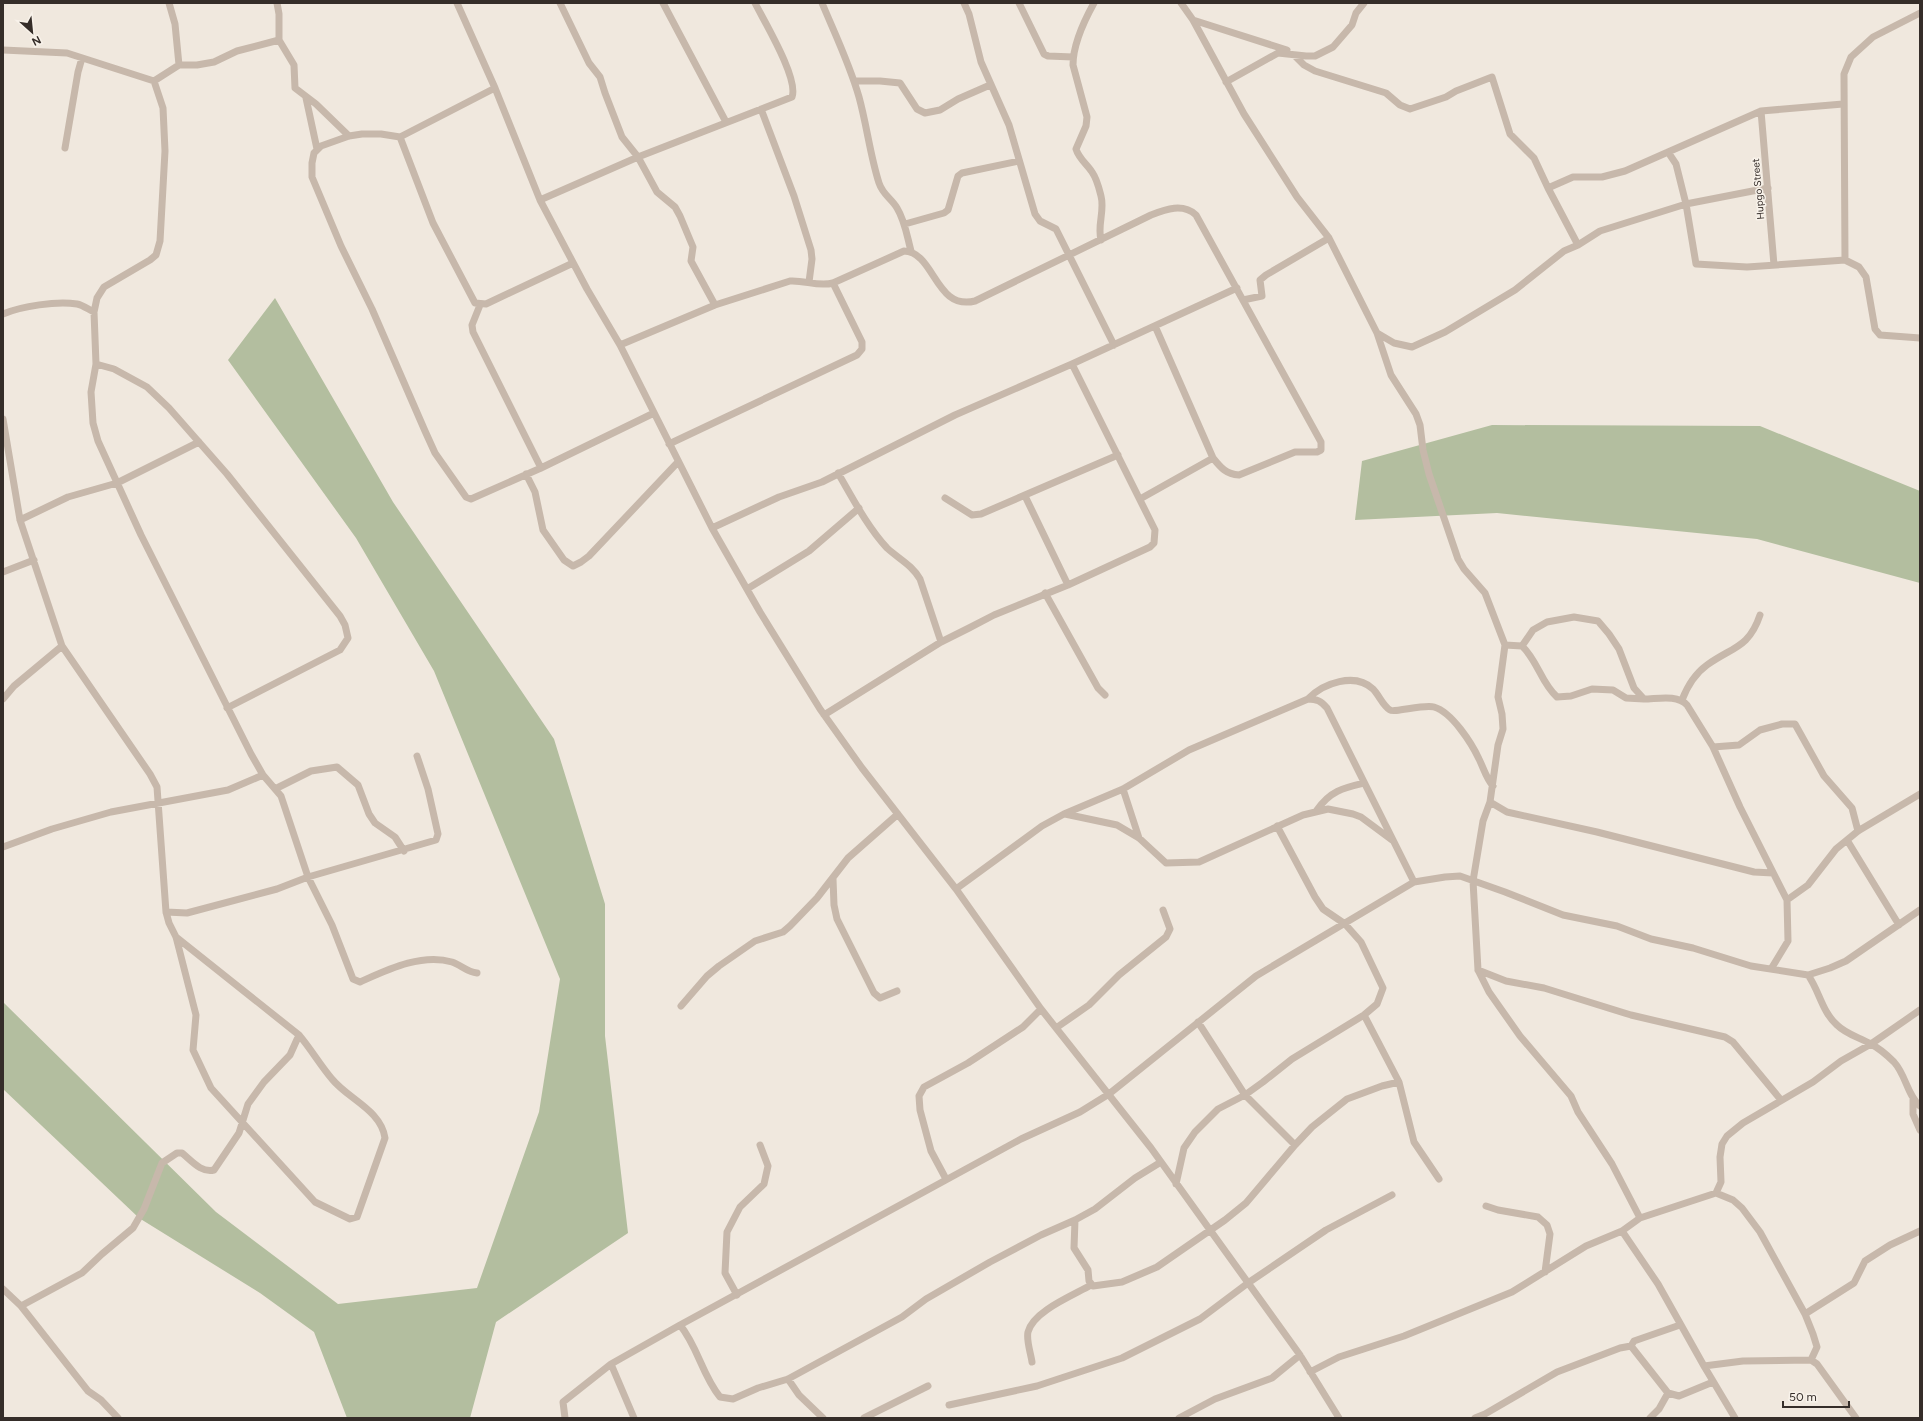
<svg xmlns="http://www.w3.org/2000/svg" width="1923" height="1421" viewBox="0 0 1923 1421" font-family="Figtree,sans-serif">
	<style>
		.green { fill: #b3be9f }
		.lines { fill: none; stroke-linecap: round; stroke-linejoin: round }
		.street { stroke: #c7b8ab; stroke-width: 7 }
		.labels { text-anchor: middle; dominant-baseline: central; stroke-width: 3; stroke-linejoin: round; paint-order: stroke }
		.street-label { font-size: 10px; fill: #352d29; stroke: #f8f2ea }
	</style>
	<rect width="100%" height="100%" fill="#f0e8de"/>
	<!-- green -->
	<path class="green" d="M275,298L393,502L554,739L605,904V1036L628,1233L496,1322L470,1418H347L314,1332L260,1293L139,1218L3,1089V1002L216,1212L338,1304L477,1288L539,1112L560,979L434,671L356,538L228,360Z
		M1492,425L1760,426L1920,491V583L1757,539L1497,513L1355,520L1362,461Z"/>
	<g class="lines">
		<!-- street -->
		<path class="street" d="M277,3L279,14V40L294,65L295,88L316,104L349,136
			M457,3L495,88L540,200L587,289L620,345L712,528L760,612L820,709L862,768L956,889L1041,1009L1151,1148L1300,1355L1339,1418
			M560,3L589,63L600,77L605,93L622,137L638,157L657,192L675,207L680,216L693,247L691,261L715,305
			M663,3L726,122
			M822,3C835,34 850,65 859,97C867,126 870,155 879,183C883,195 891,198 897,208C905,221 907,236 911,251
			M964,3L969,14L981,62L1009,125L1035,214L1040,221L1056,229L1114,345
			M1019,3L1044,54L1048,56L1073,57
			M1094,3C1084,21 1073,44 1073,65L1087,117L1086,126L1076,149C1079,159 1087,164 1092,172C1097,179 1099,188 1101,196C1105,211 1097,225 1101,240
			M1181,3L1193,20L1244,114L1297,197L1329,238L1377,333L1394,343L1412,347L1445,332L1515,290L1564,251L1578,245L1600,231L1686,204L1696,264L1747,267L1845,260L1859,267L1866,277L1875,329L1880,335L1920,338
			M1193,20L1287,50
			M3,50L67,53L154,81
			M1294,55L1304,65L1315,71L1386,93L1400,105L1410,109L1446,97L1456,91L1492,77L1510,134L1534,158L1548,188L1578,245
			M179,65H197L214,62L237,51L279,40
			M154,81L163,108L165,151L160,241L156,255L150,260L104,287L97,298L94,312L96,364L91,392L93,423L98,441L141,535L251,754L263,775L281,796L308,877L332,925L353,979L360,982C387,970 421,953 452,962C461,965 467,972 477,973
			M154,81L179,65L175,24L169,3
			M854,81H880L900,83L917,109L925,113L940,110L958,99L990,85
			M1226,82L1278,53L1306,56H1315L1333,47L1352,25L1356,13L1364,3
			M495,88L400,137L381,134H362L349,136L321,146L314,153L312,163V177L341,246L372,309L425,431L435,453L466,497L471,499L541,468L654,413
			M306,98L317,149
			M761,109L794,196L811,250L812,259L809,282
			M1761,111L1774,265
			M400,137L433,223L475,303L486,304L573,263
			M65,148L78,72L82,58
			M1668,152L1676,164L1686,204L1768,188
			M1548,188L1573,177H1602L1625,171L1761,111L1843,104
			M540,200L638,157L792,97C799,79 764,21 755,3
			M905,224L944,213L948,210L958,176L962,173L1019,161
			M1845,260L1844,74L1851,57L1873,37L1920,13
			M1243,300L1262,296L1260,280L1266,275L1329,238
			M480,305L472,325L473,332L541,468
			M3,314C22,306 56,301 77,304C83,305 89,310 94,312
			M1377,333L1391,375L1416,414L1420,425L1423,450L1429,474L1458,559L1464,569L1485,593L1505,645L1498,697L1502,714L1503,729L1498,745L1490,802L1483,821L1473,881L1478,970L1489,992L1520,1036L1571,1096L1578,1112L1612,1164L1640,1218
			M620,345L715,305L790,281C805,280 818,287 833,283L904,251C935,252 935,311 975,301L1151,215C1166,209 1183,203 1196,215L1321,442V450L1317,452H1295L1239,475C1226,474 1221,468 1213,458L1155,326
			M96,364L114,369L147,387L169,408L227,474L340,616L345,625L348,638L340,650L227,708
			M3,419L20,520L62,646L150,774L157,787L166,912L169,923L176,937L196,1015L193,1050L211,1088L315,1202L350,1219L357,1217L385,1138C381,1110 348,1099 332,1079C320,1065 311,1049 299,1035L176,937
			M669,444L857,355L862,349V342L833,283
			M838,473C852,497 868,528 887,548C899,559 912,565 920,579L941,642
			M526,474L535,492L543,530L564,560L573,566L581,562L589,556L678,462
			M1025,496L1068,585
			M945,498L972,515L981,514L1118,455
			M1140,499L1213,458
			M20,520L68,497L117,483L199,442
			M712,528L779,497L822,482L955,415L1072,364L1237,288
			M3,572L34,560
			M747,589L809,551L859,508
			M1045,593L1098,688L1105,695
			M1505,645L1522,646L1533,630L1547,622L1574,617L1598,621L1609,634L1619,649L1634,688L1644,699C1657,699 1677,694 1687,705L1713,747L1740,807L1787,900L1788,941L1771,969
			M1522,646C1538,661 1541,683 1557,697L1571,696L1592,689L1613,690L1626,698L1644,699
			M3,699L14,686L62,646
			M1308,699C1323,683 1355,672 1373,689C1379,695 1383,706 1390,710C1394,713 1424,704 1434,707C1452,712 1472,744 1479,759C1484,769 1486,778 1493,786
			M1682,700C1687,687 1696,673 1707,665C1732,647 1749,648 1760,615
			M824,715L941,642L969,628L994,615L1068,585L1150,547L1154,543L1155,530L1072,364
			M1713,747L1739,745L1760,730L1782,724H1795L1824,776L1852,808L1858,831
			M275,789L311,771L337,767L358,785L369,814L375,823L395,837L404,851
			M1123,789L1139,838
			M1490,802L1507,812L1597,832L1754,872L1773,873
			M1317,810C1330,791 1343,788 1364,783
			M1065,814L1117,825L1139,838L1166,863L1199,862L1303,815L1328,809L1353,814L1361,817L1392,840
			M1847,840L1899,925
			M3,847L52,829L111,812L228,790L263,775
			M833,879L834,905L837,919L874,993L880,998L897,991
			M956,889L1042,826L1064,814L1123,789L1189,750L1308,699C1317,699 1321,701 1327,708L1414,882
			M1787,900L1808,885L1836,849L1858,831L1920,794
			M166,912L187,913L277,889L308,877L436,840L438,834L428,789L417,756
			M1478,970L1506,981L1544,988L1631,1015L1725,1037L1733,1042L1781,1100
			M1808,975L1830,968L1846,961L1920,910
			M681,1006L707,976L719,966L755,941L783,932L790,926L817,898L848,858L898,814
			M1198,1022L1245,1095L1295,1145
			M1056,1028L1089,1005L1119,975L1166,937L1170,929L1163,910
			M1399,1082L1414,1142L1439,1179
			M1913,1100V1114L1920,1130
			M946,1179L931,1151L920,1110L919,1096L924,1087L968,1063L1023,1027L1041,1009
			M1176,1184L1184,1148L1195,1132L1218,1109L1245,1095L1263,1082L1292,1059L1364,1015L1377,1004L1383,988L1361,942L1345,924L1323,909L1315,897L1277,826
			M1716,1193L1721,1182L1720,1157L1722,1144L1727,1136L1743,1123L1813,1082L1841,1061L1871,1044L1920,1010
			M1486,1206L1498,1210L1538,1217L1547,1225L1550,1234L1545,1272
			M1075,1220L1074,1248L1088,1270L1089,1281L1093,1286L1122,1282L1157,1267L1225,1220L1246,1203L1295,1145L1312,1127L1347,1099L1382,1086L1399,1082L1364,1015
			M1622,1231L1658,1284L1704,1366L1735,1418
			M3,1289L21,1306L88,1391L101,1400L118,1418
			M737,1295L725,1273L727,1232L740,1207L764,1184L768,1166L760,1145
			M21,1306L82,1273L102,1254L133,1228L144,1209L162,1163L177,1153H182C192,1161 201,1173 214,1170L239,1133L248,1104L264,1082L290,1055L299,1035
			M1805,1314L1854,1283L1865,1261L1890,1245L1920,1231
			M680,1325L1021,1139L1080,1112L1109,1094L1256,976L1414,882L1445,877L1460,876L1505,892L1563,915L1617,926L1651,939L1693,948L1751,966L1808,975C1819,990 1822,1012 1837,1025C1846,1034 1858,1037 1869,1043C1877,1047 1887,1055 1894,1062C1906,1075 1907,1095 1920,1106
			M1631,1346L1634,1341L1680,1325
			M1032,1362C1031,1354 1026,1340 1028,1332C1033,1311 1074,1295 1091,1285
			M611,1364L634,1418
			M1704,1366L1743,1361L1811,1360L1817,1364L1856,1418
			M1310,1372L1339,1357L1404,1336L1512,1292L1586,1246L1622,1231L1640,1218L1716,1193L1733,1200L1742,1208L1760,1232L1805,1314L1813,1334L1817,1347L1811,1360
			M788,1379L799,1395L823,1418
			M949,1405L1037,1386L1122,1358L1200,1319L1248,1283L1326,1230L1392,1195
			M565,1418L563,1402L611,1364L680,1325C698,1347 702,1375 720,1397L733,1399L758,1388L788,1379L902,1317L926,1299L990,1262L1041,1235L1075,1220L1095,1209L1135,1178L1161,1162
			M864,1418L928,1386
			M1179,1418L1215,1399L1272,1378L1300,1355
			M1475,1418L1485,1414L1557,1372L1620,1348L1631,1346L1668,1393L1679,1396L1713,1382
			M1650,1418L1659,1409L1668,1393"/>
	</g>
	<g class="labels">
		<!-- street labels -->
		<g class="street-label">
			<text transform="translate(1758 189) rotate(-95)">Hupgo Street</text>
		</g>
	</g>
	<!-- border -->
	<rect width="1923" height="1421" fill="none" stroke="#352d29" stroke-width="8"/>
	<!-- north arrow -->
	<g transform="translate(32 32) rotate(153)" stroke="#f8f2ea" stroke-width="3" paint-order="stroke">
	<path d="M0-3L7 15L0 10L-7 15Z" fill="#352d29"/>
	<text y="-6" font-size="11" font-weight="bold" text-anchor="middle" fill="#352d29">N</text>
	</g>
	<!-- scale -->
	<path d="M1783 1401v6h66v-6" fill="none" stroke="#352d29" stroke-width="2"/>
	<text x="1789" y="1401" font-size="12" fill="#352d29" stroke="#f8f2ea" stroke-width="3" paint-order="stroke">50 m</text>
</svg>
